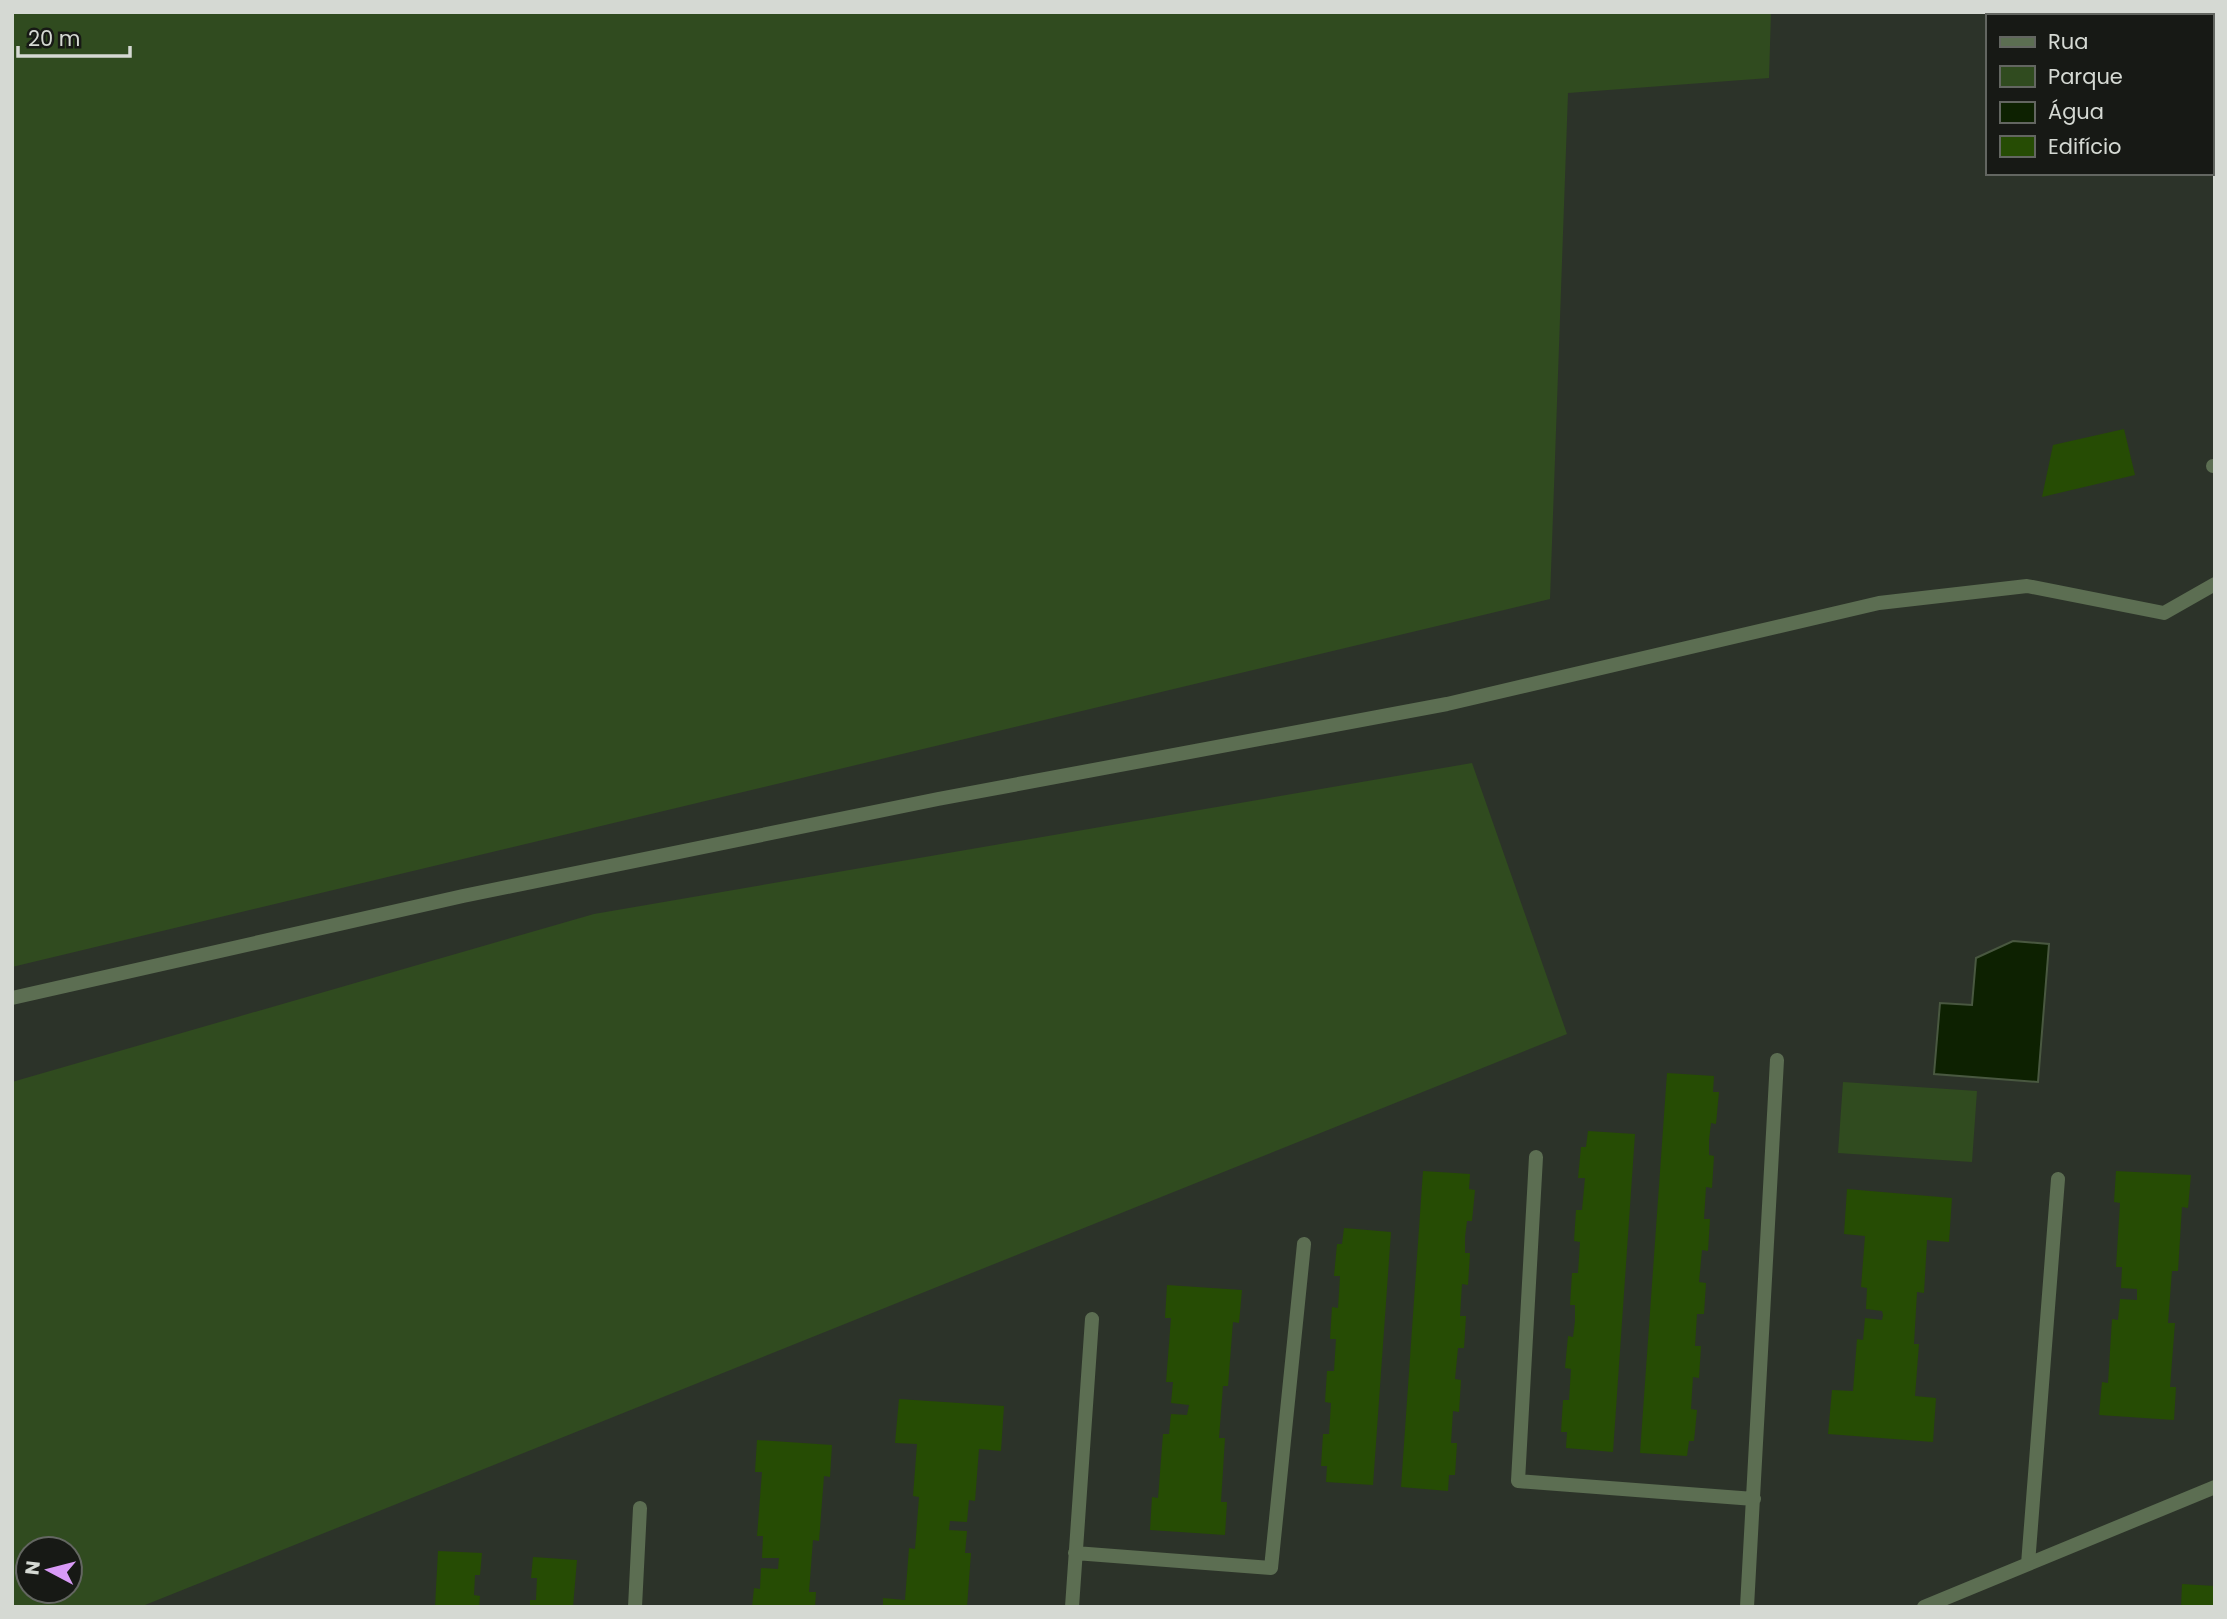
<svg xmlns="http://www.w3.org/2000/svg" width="2227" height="1619" viewBox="0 0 2227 1619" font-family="Poppins,sans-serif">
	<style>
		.green { fill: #304b1f; fill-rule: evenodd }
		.water { fill: #0d2101; stroke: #495840; stroke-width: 2 }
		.building { fill: #264c04 }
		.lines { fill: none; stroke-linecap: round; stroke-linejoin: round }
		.minor { stroke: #5c6e52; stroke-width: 14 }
	</style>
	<rect width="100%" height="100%" fill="#2c3329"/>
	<!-- green -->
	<path class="green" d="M12,12H1771L1769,78L1568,93L1550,599L12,967Z
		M1472,763L1567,1034L140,1607H12V1082L594,914ZM28,1549H70V1591H28Z
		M1843,1082L1977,1091L1972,1162L1838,1153Z"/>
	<!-- water -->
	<path class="water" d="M2013,941L2049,944L2038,1082L1934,1074L1940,1003L1972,1005L1976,958Z"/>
	<!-- building -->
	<path class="building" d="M2124,429L2135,475L2042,497L2053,445Z
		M1667,1073L1714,1076L1713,1092H1719L1716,1124L1711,1123L1709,1140V1155L1714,1156L1712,1188L1706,1187L1704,1219H1710L1708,1251L1702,1250L1699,1282L1706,1283L1704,1314H1697L1695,1346H1701L1699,1378L1693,1377L1691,1409L1697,1410L1694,1441H1689L1687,1456L1640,1453Z
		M1588,1131L1635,1134L1613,1452L1566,1448L1567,1432H1561L1563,1400H1569L1571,1369L1565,1368L1568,1336L1573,1337L1575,1321V1305H1570L1572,1273H1578L1580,1242L1574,1241L1576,1210H1582L1585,1178H1578L1581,1147H1586Z
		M1423,1171L1470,1174L1469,1189L1475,1190L1472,1221H1467L1465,1237V1253H1470L1468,1285L1462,1284L1460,1316H1466L1464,1348H1458L1455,1379L1461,1380L1459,1412L1453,1411L1451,1443H1457L1455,1475H1449L1448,1491L1401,1487Z
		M2116,1171L2191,1175L2188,1208L2182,1207L2178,1271H2172L2168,1323H2175L2170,1387H2176L2174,1420L2099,1415L2102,1382L2108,1383L2112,1319L2118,1320L2120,1299L2137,1300V1289L2121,1288L2122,1267H2116L2120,1203L2114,1202Z
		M1847,1189L1952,1198L1949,1242L1927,1240L1924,1293L1917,1292L1914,1344H1919L1915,1396L1936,1398L1933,1442L1828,1434L1832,1390L1853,1391L1857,1339L1863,1340L1865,1318L1882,1320L1883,1315L1882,1311L1866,1309L1867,1288L1861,1287L1865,1236L1844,1234Z
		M1344,1228L1391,1232L1373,1485L1326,1482L1327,1466H1321L1323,1434H1329L1330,1419L1331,1403L1325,1402L1327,1371H1334L1336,1339H1330L1332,1307L1338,1308L1340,1276H1334L1337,1244H1342Z
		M1167,1285L1242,1290L1239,1323L1233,1322L1228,1386H1223L1219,1438H1225L1221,1502H1227L1225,1535L1150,1530L1152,1497L1158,1498L1163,1434H1169L1171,1414L1187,1415L1189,1405L1171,1403L1173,1382H1166L1171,1318H1165Z
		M899,1399L1004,1406L1001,1451L979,1449L975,1501L969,1500L967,1522L950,1521L949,1530L967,1531L965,1553H971L967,1607H883V1598L905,1600L909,1548L915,1549L919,1497L913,1496L917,1444L895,1443Z
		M757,1440L832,1445L830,1477L824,1476L819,1541L813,1540L809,1592H816L815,1607H752L754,1588L760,1589L761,1568L778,1569L779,1558H762L763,1536H757L762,1472H755Z
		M438,1551L482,1553L480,1575H475L474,1595L480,1596L479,1607H435Z
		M533,1557L577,1560L573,1607H530V1600H536L537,1578H531Z
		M2182,1584L2215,1586V1607H2181Z"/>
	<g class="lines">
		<!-- minor -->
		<path class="minor" d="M2213,466H2215
			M12,998L463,896L938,799L1447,704L1879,603L2027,586L2164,613L2215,584
			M1536,1157L1518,1481L1754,1499
			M1075,1553L1271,1568L1304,1244
			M2028,1564L2058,1179
			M635,1607L640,1508
			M1072,1607L1092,1319
			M1747,1607L1777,1060
			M1924,1607L2215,1487"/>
	</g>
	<!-- border -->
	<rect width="2227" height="1619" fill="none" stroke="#d5d9d3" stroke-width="28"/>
	<!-- legend -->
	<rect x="1986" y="14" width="228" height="161" fill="#171915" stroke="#636661" stroke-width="2"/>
	<rect x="2000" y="37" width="35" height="10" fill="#5c6e52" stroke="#636661" stroke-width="2"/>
	<text x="2048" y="49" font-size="21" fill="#d5d9d3">Rua</text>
	<rect x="2000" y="66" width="35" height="21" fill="#304b1f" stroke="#636661" stroke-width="2"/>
	<text x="2048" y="84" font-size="21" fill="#d5d9d3">Parque</text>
	<rect x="2000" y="102" width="35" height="21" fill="#0d2101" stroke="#636661" stroke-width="2"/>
	<text x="2048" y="119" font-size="21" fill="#d5d9d3">Água</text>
	<rect x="2000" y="136" width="35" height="21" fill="#264c04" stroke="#636661" stroke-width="2"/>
	<text x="2048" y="154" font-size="21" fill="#d5d9d3">Edifício</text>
	<!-- north arrow -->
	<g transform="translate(49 1570) rotate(277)"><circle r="33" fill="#171915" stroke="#636661" stroke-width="2"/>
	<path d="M0-5L12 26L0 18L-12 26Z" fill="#d99af7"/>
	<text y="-10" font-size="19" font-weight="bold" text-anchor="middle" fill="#d5d9d3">N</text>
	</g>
	<!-- scale -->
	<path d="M18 46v10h112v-10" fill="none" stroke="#d5d9d3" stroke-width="3.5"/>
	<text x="28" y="46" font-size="21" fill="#d5d9d3" stroke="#171915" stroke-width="5" paint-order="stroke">20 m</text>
</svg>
